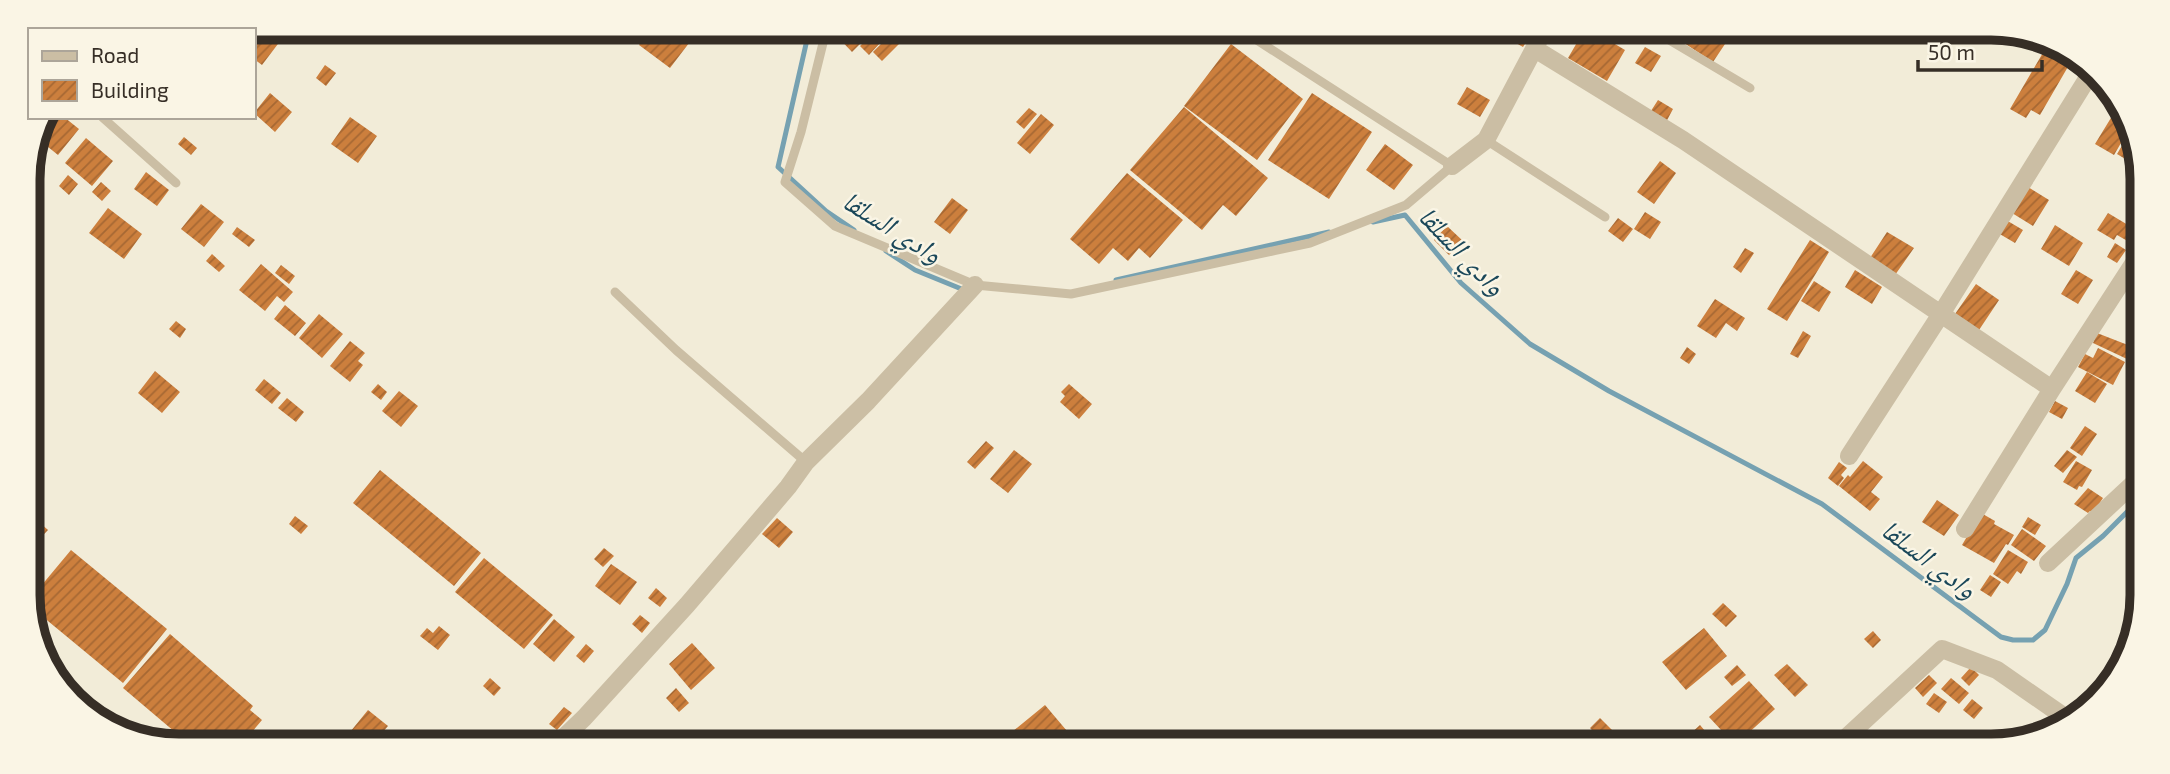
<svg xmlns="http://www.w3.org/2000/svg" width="2170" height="774" viewBox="0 0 2170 774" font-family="'Exo 2','Noto Naskh Arabic',sans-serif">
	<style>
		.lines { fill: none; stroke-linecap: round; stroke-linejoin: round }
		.stream { stroke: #76a1b1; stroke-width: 5 }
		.building { fill: url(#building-hatch) }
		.lane { stroke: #cbbea4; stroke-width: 9 }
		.street { stroke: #cbbea4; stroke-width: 18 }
		.labels { text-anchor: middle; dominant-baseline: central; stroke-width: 5; stroke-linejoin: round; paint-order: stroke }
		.water-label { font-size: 28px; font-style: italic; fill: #1a4759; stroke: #faf5e5 }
		.rim { fill: none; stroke: #362e26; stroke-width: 9 }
	</style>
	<defs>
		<pattern id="building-hatch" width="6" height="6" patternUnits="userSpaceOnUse" patternTransform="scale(1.75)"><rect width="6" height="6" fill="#cc7f3d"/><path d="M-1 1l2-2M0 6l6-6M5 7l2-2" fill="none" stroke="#a66833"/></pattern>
	</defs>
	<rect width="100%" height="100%" fill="#f2ecd8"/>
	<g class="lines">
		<!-- stream -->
		<path class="stream" d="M809,31L778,167L826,211L854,230
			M1373,222L1405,215L1461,283L1530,344L1609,391L1822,504L2001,637L2013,640H2033L2045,630L2067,584L2076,558L2103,536L2136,503
			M886,251L915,270L964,290
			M1116,280L1329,232"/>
	</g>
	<!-- building -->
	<path class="building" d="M255,28H274L284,36L262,65L254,59Z
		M650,30H699L670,68L639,45Z
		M832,31H873L852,52Z
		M875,31H891L869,55L860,46Z
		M892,33L901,42L882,61L873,52Z
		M1500,34H1531L1523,47Z
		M1582,34H1598L1625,50L1607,81L1568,58Z
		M1689,34L1731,35L1713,62L1684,43Z
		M1231,44L1303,99L1257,160L1184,106Z
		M1645,47L1661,56L1651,72L1635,63Z
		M2044,51L2069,65L2040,115L2031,110L2026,118L2010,109Z
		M325,65L336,73L326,86L316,78Z
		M1467,87L1490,100L1480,117L1457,104Z
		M270,93L292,112L275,132L254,113Z
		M1312,93L1372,132L1329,199L1268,160Z
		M1658,100L1673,109L1665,124L1649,114Z
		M1184,107L1268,178L1236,216L1223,205L1202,230L1130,170Z
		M1029,108L1037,114L1024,129L1016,122Z
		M2117,108L2128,131L2114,155L2095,144Z
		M1041,114L1054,125L1030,154L1017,143Z
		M46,117H64L79,129L58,155L37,138L40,124Z
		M350,117L377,136L358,163L331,144Z
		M2129,134L2141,159L2137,166L2117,154Z
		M184,137L197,148L191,155L178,144Z
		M86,138L113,161L92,186L65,163Z
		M1385,144L1413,165L1394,190L1366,170Z
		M1660,161L1676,173L1654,204L1637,192Z
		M146,172L169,190L157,206L134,189Z
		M1127,173L1183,220L1150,258L1139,248L1128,261L1113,248L1099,264L1070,239Z
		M68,175L78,184L69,195L59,186Z
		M101,182L111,191L102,201L92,192Z
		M2028,187L2049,200L2033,226L2012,213Z
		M952,198L968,210L950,234L934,222Z
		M201,204L224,222L204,247L181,229Z
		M108,208L142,234L124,259L89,233Z
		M1645,212L1661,222L1650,239L1634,229Z
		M2108,213L2138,231L2131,243L2117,235L2114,240L2097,230Z
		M1618,218L1633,229L1623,242L1608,231Z
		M2006,220L2023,230L2015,243L1998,233Z
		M2055,225L2083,243L2069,266L2041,249Z
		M1447,226L1463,241L1449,255L1434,240Z
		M237,227L255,240L249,247L232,234Z
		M1887,232L1914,248L1895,275L1870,258Z
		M1810,240L1829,252L1787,321L1767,309Z
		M2115,243L2126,250L2117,263L2107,257Z
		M1745,248L1754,253L1741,273L1733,267Z
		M212,254L225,266L219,272L206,261Z
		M261,264L293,292L284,302L277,296L265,311L239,290Z
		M281,265L295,276L289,284L275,273Z
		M1855,270L1882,287L1872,304L1845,287Z
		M2076,270L2093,280L2078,304L2061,294Z
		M1814,281L1831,292L1819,312L1801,301Z
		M1976,284L1999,300L1979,330L1955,314Z
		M1715,299L1745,318L1737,331L1726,323L1716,338L1697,326Z
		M285,305L306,323L295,336L274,319Z
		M319,314L343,334L322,358L299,338Z
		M176,321L186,329L180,338L169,329Z
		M1803,331L1811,336L1798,358L1790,354Z
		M2097,333L2133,347L2127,359L2093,343Z
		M350,341L365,353L358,361L363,365L350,382L330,366Z
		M1687,347L1696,354L1689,364L1680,358Z
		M2098,348L2125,362L2113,385L2078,367L2085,354L2093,358Z
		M155,371L180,392L162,413L138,393Z
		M2087,372L2107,384L2095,403L2075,391Z
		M264,379L281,393L272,404L255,390Z
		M378,384L387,392L381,400L371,392Z
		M1069,384L1092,404L1079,419L1060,402L1065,396L1061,392Z
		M399,391L418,406L401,427L382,411Z
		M287,398L304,412L296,422L278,408Z
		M2055,401L2068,408L2062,419L2049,412Z
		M2085,426L2097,434L2082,456L2070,448Z
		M986,441L994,448L975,469L967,462Z
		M1014,450L1032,464L1008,493L990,479Z
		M2067,450L2077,457L2063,473L2054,466Z
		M1863,461L1883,477L1871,492L1880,499L1870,511L1839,486L1848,475L1850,477Z
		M2076,461L2092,470L2082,487L2079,486L2077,490L2063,482Z
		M1839,462L1847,468L1841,475L1844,478L1838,486L1828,478Z
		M380,470L481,553L454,586L353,503Z
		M2088,488L2103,498L2093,513L2090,511L2088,513L2074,504Z
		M1937,500L1959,515L1944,536L1922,522Z
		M1981,513L1995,521L1994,524L2014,535L2008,545L2006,544L1994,563L1962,545Z
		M30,514L48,530L30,549Z
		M295,516L308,526L301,534L289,524Z
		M2028,517L2041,525L2035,535L2022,527Z
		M777,518L793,532L779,548L762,534Z
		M2022,529L2046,546L2034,561L2011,545Z
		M604,548L614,556L603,567L594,559Z
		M71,550L167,629L123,683L31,607V598Z
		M2008,550L2028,562L2021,574L2017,571L2008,584L1993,574Z
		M484,558L553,615L524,649L455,592Z
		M611,564L637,582L620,605L595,586Z
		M1990,575L2001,582L1991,597L1980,590Z
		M656,588L667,598L660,607L648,598Z
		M1723,603L1737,616L1726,627L1712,614Z
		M640,615L650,623L642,633L632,624Z
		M554,619L575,637L554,662L533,644Z
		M439,626L450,635L438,650L420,636L427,628L433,633Z
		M1704,628L1727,656L1686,690L1662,662Z
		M1873,631L1881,640L1873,648L1864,639Z
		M170,634L253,706L250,710L262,720L246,739L182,738L123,688Z
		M692,643L715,668L691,690L669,664Z
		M586,644L594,651L584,663L576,656Z
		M1787,664L1808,685L1795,697L1774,675Z
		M1737,665L1746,675L1732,686L1724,677Z
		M1971,667L1979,675L1969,686L1961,678Z
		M1929,675L1937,683L1923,697L1915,688Z
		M490,678L501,688L494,696L483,686Z
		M1951,678L1969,693L1959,704L1941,689Z
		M1749,681L1775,709L1735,745L1709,717Z
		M676,688L689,703L679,712L666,698Z
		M1934,693L1947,702L1939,713L1926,704Z
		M1972,699L1983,708L1974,719L1963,710Z
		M1045,705L1067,731L1054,742H1011L1007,736Z
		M564,707L572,713L557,730L549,724Z
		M368,710L388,726L377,739H349L346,737Z
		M1600,718L1622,740L1618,744H1605L1590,728Z
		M1700,725L1717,745L1679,744Z"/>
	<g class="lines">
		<!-- lane -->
		<path class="lane" d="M826,31L801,132L785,182L835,226L975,285L1071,294L1310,243L1406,205L1452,166L1246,33
			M1659,34L1750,88
			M102,117L176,183
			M1486,140L1605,217
			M615,292L676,350L806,462"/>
		<!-- street -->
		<path class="street" d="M1535,49L1683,140L2052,389
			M1452,166L1486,140L1542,34
			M1849,456L1941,314L2092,71
			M1965,529L2052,389L2139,255
			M2048,563L2136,481
			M561,740L584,718L687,605L788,487L806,462L868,401L975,285
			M1838,745L1942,649L1997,670L2069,720"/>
	</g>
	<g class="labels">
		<!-- water labels -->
		<g class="water-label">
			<text transform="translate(893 226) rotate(32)">وادي السلقا</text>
			<text transform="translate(1463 250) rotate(46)">وادي السلقا</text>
			<text transform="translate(1930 558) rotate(37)">وادي السلقا</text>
		</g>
	</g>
	<!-- crop -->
	<path d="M0 0H2170V774H0ZM179 40H1991A139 139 0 0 1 2130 179V595A139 139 0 0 1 1991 734H179A139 139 0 0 1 40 595V179A139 139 0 0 1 179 40Z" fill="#faf5e5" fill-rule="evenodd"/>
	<path class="rim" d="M179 40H1991A139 139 0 0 1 2130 179V595A139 139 0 0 1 1991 734H179A139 139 0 0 1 40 595V179A139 139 0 0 1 179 40Z"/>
	<!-- legend -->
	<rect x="28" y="28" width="228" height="91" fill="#faf5e5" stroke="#aca599" stroke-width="2"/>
	<rect x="42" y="51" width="35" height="10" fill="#cbbea4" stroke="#aca599" stroke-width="2"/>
	<text x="91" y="63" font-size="21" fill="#362e26">Road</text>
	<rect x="42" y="80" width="35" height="21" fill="url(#building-hatch)" stroke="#aca599" stroke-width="2"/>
	<text x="91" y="98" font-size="21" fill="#362e26">Building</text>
	<!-- scale -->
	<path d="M1918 60v10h124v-10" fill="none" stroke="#362e26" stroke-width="3.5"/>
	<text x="1928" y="60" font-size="21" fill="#362e26" stroke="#faf5e5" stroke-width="5" paint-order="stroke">50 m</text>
</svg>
